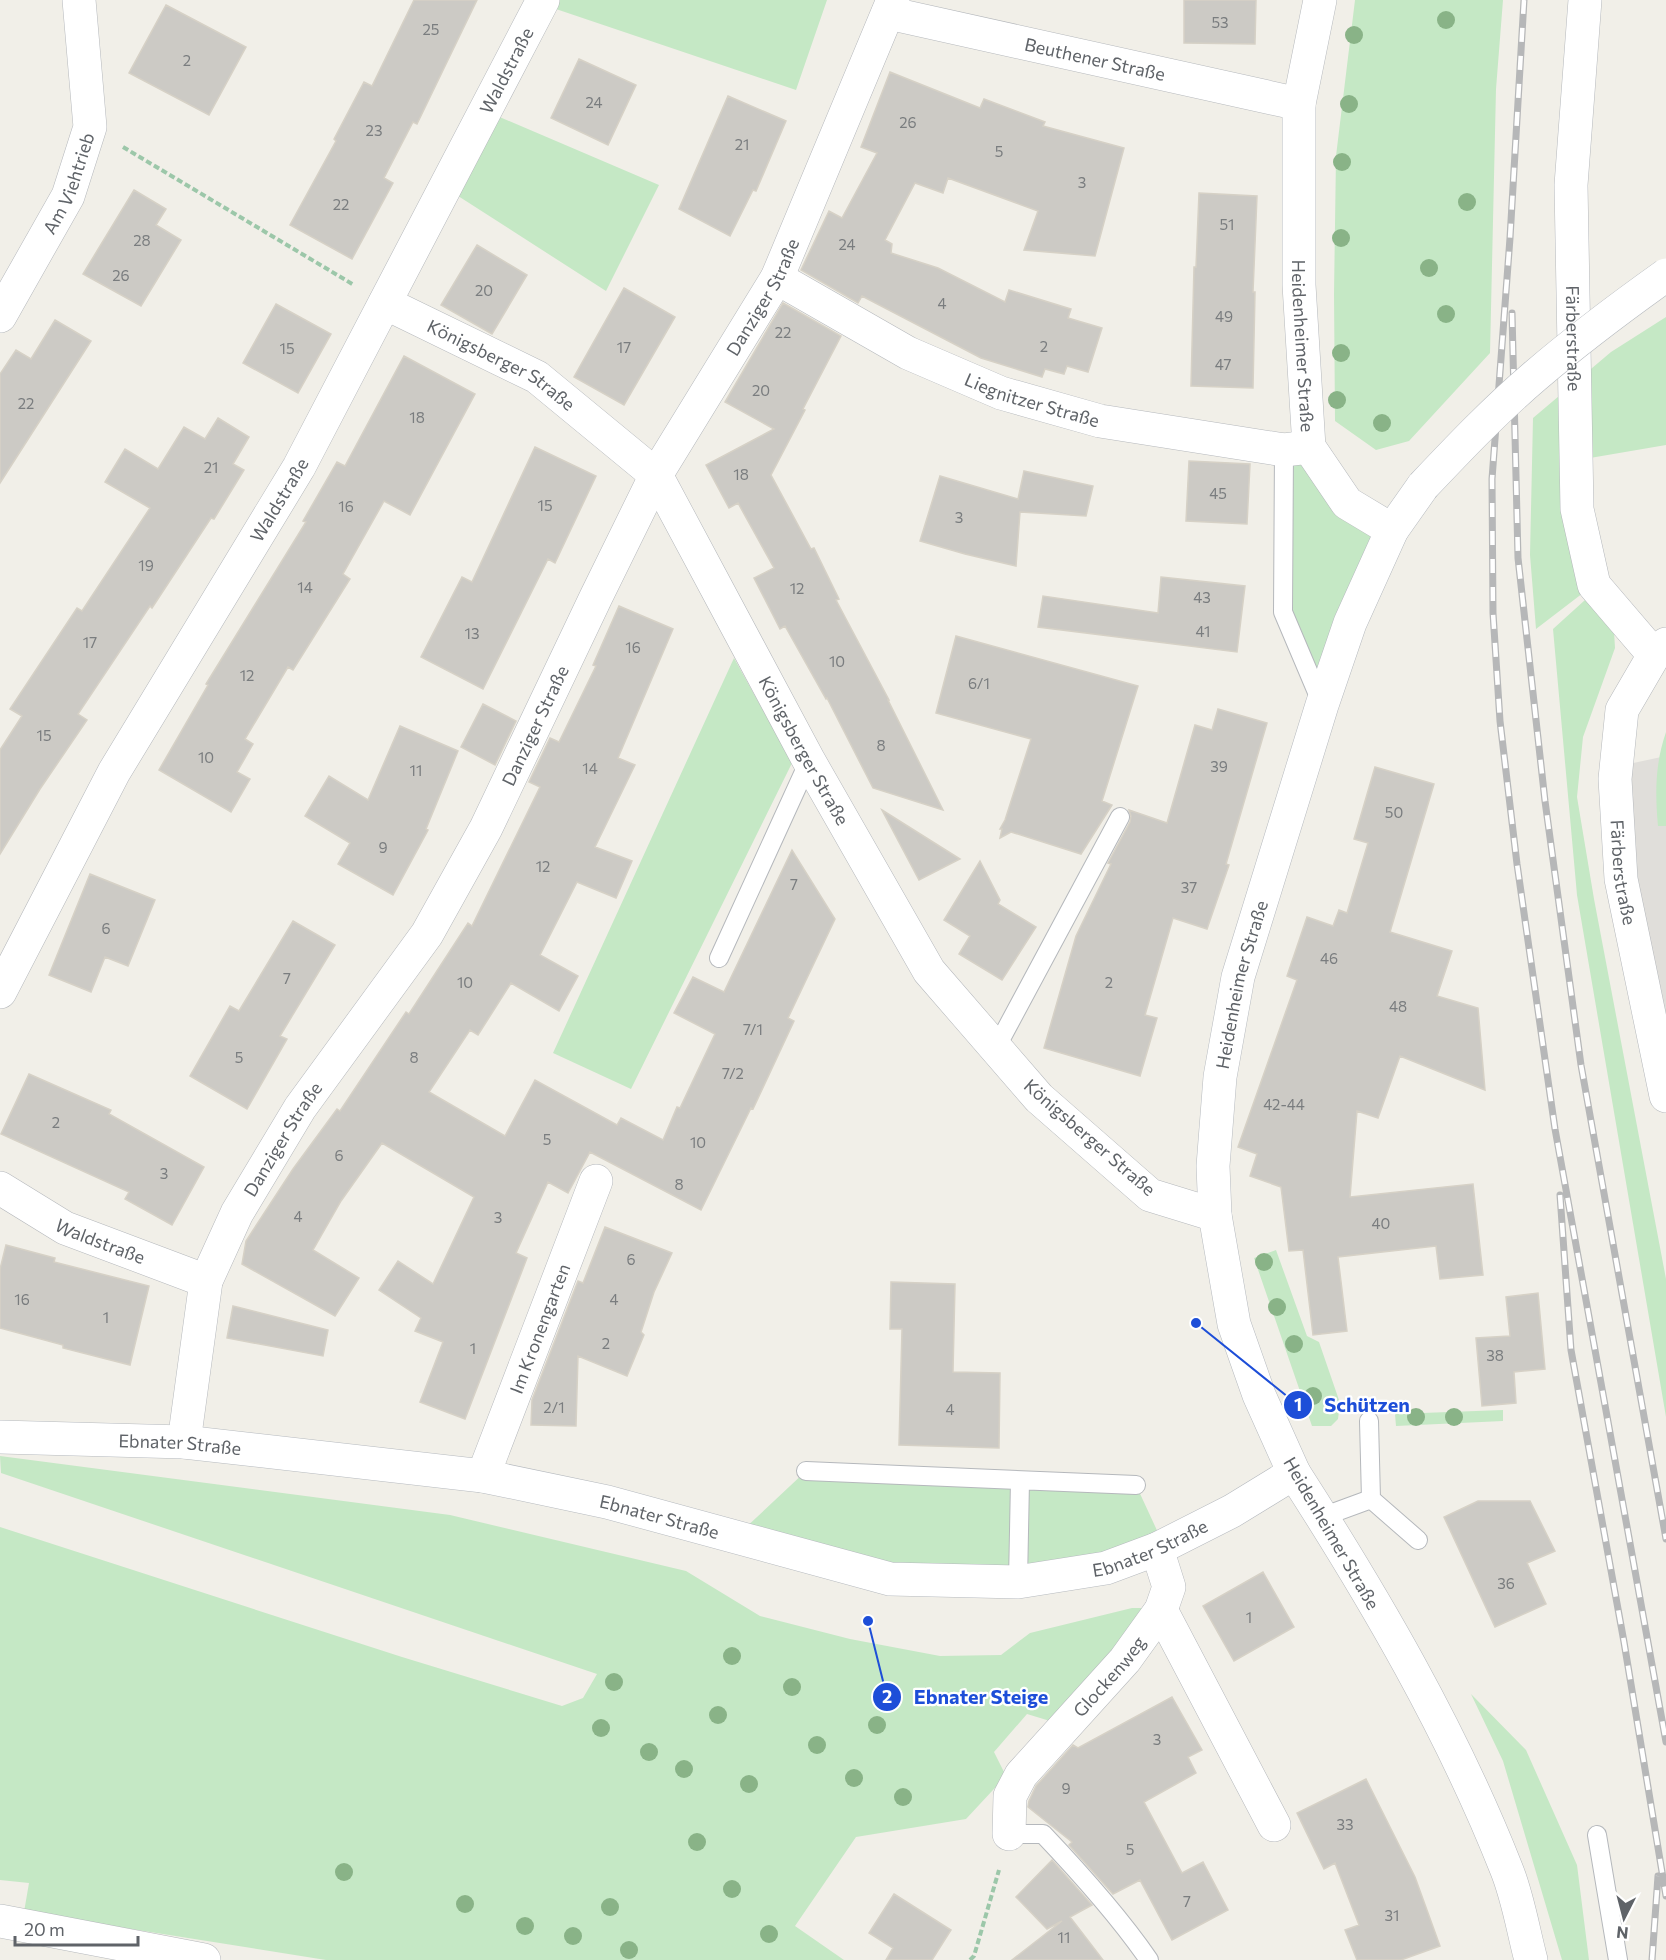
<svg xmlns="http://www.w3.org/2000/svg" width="1666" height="1960" viewBox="0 0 1666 1960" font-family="Commissioner,sans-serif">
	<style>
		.industrial { fill: #e0deda }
		.green { fill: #c5e8c5 }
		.building { fill: #cccac5; stroke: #d6d1c6; stroke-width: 1.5 }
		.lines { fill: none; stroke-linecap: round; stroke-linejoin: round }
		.service-casing { stroke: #b5b8bc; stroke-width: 20 }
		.minor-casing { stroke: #b5b8bc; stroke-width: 34 }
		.tertiary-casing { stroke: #b5b8bc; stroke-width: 34 }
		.secondary-casing { stroke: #b6babf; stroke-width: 34 }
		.path { stroke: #9cc7a9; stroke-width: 4; stroke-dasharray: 6 3; stroke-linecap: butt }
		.service { stroke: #fff; stroke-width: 18 }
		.minor { stroke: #fff; stroke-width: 33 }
		.tertiary { stroke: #fff; stroke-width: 33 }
		.secondary { stroke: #fff; stroke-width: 33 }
		.rail-casing { stroke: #b6b7b8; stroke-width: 7 }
		.rail { stroke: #fff; stroke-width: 4.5; stroke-dasharray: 14; stroke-linecap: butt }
		.secondary-bridge-casing { stroke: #b6babf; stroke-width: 34; stroke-linecap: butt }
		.secondary-bridge { stroke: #fff; stroke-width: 33 }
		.tree { fill: #89b387 }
		.labels { text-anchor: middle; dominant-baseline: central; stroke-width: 4.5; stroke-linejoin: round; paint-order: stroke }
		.number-label { font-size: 15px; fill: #7a7d7f }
		.street-label { font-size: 18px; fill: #5f6368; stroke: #fff }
		.leader { fill: none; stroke: #1d4ed8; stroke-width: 2 }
		.callout-dot { fill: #1d4ed8; stroke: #fff; stroke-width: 2 }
		.mark-label { font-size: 18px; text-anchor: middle; font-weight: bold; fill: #fff }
		.callout-label { font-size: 20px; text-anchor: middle; font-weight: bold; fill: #1d4ed8; stroke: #fff; stroke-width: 4.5; stroke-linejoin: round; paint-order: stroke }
	</style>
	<rect width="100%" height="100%" fill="#f1efe8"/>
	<!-- industrial -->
	<path class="industrial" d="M1666,756V1058L1628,877L1624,765Z"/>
	<!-- green -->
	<path class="green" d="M553,0H827L796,90L550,7Z
		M1355,0H1503L1496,89L1490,353L1409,441L1376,450L1335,421L1334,294L1336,156Z
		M495,115L659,185L606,291L455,194Z
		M1666,317V445L1590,458L1583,593L1536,629L1530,555L1533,418L1611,352Z
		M1284,450L1392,530L1322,705L1283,612Z
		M1585,600L1614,631L1615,648L1583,737L1577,797L1594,899L1666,1279V1417L1577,895L1553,629Z
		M734,658L792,763L631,1089L553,1053Z
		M1666,732V826H1658C1655,793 1655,764 1666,732Z
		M1276,1250L1307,1336L1319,1342L1340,1403L1338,1419L1331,1426H1312L1254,1258Z
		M1503,1410V1421L1396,1426L1395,1414Z
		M0,1456L450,1515L686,1571L760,1616L850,1639L940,1656L1001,1655L1030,1633L1132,1608H1144L1140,1628L1050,1721L1027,1714L994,1752L1006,1776L966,1819L856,1837L795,1926L844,1960H326L24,1912L29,1883L0,1880V1527L402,1657L562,1706L583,1698L597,1674L1,1473Z
		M806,1471L1136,1485L1167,1552L1106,1568L891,1575L742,1531Z
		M1471,1694L1526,1750L1577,1865L1589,1960H1562L1503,1761Z"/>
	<!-- building -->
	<path class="building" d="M414,0H477L417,124L413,122L384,178L393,183L352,259L290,225L336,141L334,139L364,82L372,86Z
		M1184,0H1256L1255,44L1184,43Z
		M166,5L246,47L209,115L129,73Z
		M579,59L636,85L608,145L551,118Z
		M890,72L980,108L984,99L1045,122L1043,126L1124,148L1095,256L1024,250L1038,211L948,178L943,193L915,183L885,240L892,244L891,253L938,268L1005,302L1009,290L1071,309L1068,318L1102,328L1088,372L1067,366L1064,374L1045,369L1042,377L981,358L862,296L858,303L801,270L829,211L842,218L877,153L861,147Z
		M728,96L786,121L756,191L753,190L730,236L679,209Z
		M134,190L166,209L156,225L181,240L141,306L83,274Z
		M1199,193L1257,196L1253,292H1255L1253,388L1191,386L1194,267H1196Z
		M477,245L527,275L492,334L441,305Z
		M624,288L675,317L624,405L574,377Z
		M783,303L841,336L803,409L805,410L771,475L811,549L814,548L839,599L836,600L889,700H888L943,810L873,788L827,698L826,699L785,626L780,629L754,578L774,568L738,503L729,508L706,465L774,429L725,402Z
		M276,304L331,334L298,393L243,363Z
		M55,320L91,341L0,483V374L16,350L31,359Z
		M404,356L475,394L410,515L384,501L343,574L350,579L293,670L288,667L245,739L253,744L237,772L250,779L231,812L159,770L208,685L206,684L306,522L303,521L337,462L345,466Z
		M218,418L249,437L233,464L244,470L214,519L211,518L152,608L150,606L78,714L87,720L40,789L0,854V750L22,716L10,709L77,608L82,611L150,508L105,482L125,449L158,469L184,427L205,439Z
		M535,447L596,476L555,563L548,559L483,689L421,657L462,577L472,582Z
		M1189,461L1250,464L1247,524L1186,521Z
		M1024,471L1093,486L1086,516L1020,512L1016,566L965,554L920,541L940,476L1018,499Z
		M1161,577L1245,586L1237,652L1038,627L1043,596L1158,613Z
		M619,606L673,629L618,758L635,765L595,847L632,861L616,898L577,882L540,955L578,976L559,1011L511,983L478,1035L470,1030L429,1092L505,1136L535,1080L617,1125L621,1118L663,1140L677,1107L680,1108L715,1034L674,1013L693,977L724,992L792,850L835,919L788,1018L794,1021L753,1109L751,1108L701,1210L590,1152L568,1193L548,1182L516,1253L527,1258L465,1419L420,1402L443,1342L415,1331L421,1318L379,1290L398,1261L433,1284L474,1197L382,1143L341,1201L313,1250L359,1278L335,1316L242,1264L246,1241L293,1169L337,1109L340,1111L406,1012L409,1014L468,923L472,926L540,787L529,782L550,738L559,742L596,666L593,665Z
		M956,636L1138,686L1102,801L1112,805L1081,854L1011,832L1000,838L1002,829H1000L1005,820L1031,739L936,713Z
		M483,704L516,721L495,765L461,747Z
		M1218,709L1267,723L1226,864L1229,865L1207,929L1173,918L1145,1015L1157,1018L1140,1076L1044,1048L1076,936L1111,864L1108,863L1130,822L1131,816L1129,810L1167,823L1195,725L1212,730Z
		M400,726L458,751L426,829L428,830L393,895L338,864L350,843L305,816L329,776L368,800Z
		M1375,767L1434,784L1390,932L1452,951L1437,996L1478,1008L1485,1090L1400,1056L1378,1118L1357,1111L1350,1197L1473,1184L1483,1275L1440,1279L1436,1246L1338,1257L1347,1331L1313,1335L1303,1250L1289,1251L1281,1187L1250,1176L1257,1154L1238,1147L1297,980L1287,976L1307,917L1333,926L1339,910L1347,913L1368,843L1354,839Z
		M882,810L960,859L919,880Z
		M980,861L1000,900L998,904L1036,927L1002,980L959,954L970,936L944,920Z
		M90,874L155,900L128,966L105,957L91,992L49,975Z
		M293,921L335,945L280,1036L287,1039L247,1109L190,1076L230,1006L239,1011Z
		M29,1074L111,1110L109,1114L204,1167L172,1225L125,1199L129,1192L1,1134Z
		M605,1227L672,1253L654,1292L641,1332L644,1335L627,1376L578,1356L576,1426L531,1425L532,1400L578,1281L583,1283Z
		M6,1245L55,1258L54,1262L149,1286L130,1365L63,1348V1345L0,1328V1269Z
		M891,1282L955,1284L953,1372L1000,1373L999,1448L899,1445L902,1329H890Z
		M1538,1293L1545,1369L1514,1372L1516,1403L1482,1406L1476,1338L1510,1336L1506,1297Z
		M233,1306L328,1330L323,1356L227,1338Z
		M1478,1501H1530L1555,1551L1527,1563L1546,1604L1495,1627L1444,1517Z
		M1263,1572L1294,1627L1234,1661L1203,1606Z
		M1172,1697L1202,1750L1188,1757L1196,1773L1144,1802L1182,1873L1203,1862L1228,1910L1172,1940L1140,1880L1113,1894L1069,1845L1072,1842L1028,1807L1029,1801L1036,1786L1073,1745L1078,1748Z
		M1366,1779L1415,1877L1440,1946L1401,1960H1357L1345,1930L1359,1925L1335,1863L1324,1869L1297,1813Z
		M1052,1860L1092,1905L1070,1917L1103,1960H1012L1062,1921L1047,1929L1016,1897Z
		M894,1894L951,1930L932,1960H886L893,1948L869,1933Z"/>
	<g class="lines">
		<!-- service casing -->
		<g class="service-casing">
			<path id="service" d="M1284,450L1283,612L1322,704
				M719,958L809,761
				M996,1048L1120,817
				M806,1471L1136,1485
				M1371,1499L1418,1540
				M1322,1517L1371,1499L1369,1421
				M1018,1582L1020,1481
				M1009,1834H1043C1081,1874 1118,1915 1149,1960
				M1597,1835L1618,1960"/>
		</g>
		<!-- minor casing -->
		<g class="minor-casing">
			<g id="minor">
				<path id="s1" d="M1585,0L1571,185L1577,509L1594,585L1654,655"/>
				<path id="s2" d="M888,13L1299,104"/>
				<path id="s3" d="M777,278L908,353L1001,393L1100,421L1284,450L1309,447"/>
				<path id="s4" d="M385,303L537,377L656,475L809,761L929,971L1039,1098L1150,1195L1215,1215"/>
				<path id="s5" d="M0,316L68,196L90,127L79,0"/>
				<path id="s6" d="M1666,644L1654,655L1622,710L1615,779L1621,879L1666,1096"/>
				<path id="s7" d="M0,992L114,772L299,467L543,0"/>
				<path id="s8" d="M0,1188L65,1228L206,1281"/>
				<path id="s9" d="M184,1442L206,1281L237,1213L300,1108L427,934L486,828L596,597L656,475L777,278L893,0"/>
				<path id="s10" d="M483,1476L596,1181"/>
				<path d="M1161,1610L1274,1825"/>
				<path id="s11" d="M1009,1834L1010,1796L1021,1775L1125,1660L1161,1610L1169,1587L1157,1549"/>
				<path d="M0,1921L204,1960"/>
			</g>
		</g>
		<!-- tertiary casing -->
		<g class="tertiary-casing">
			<g id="tertiary">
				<path id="s12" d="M1320,0L1299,104V285L1309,447L1347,503L1392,530"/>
				<path d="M1294,1473C1375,1599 1451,1729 1506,1868C1518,1897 1523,1930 1531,1960"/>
			</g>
		</g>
		<!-- secondary casing -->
		<g class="secondary-casing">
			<g id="secondary">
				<path id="s13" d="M0,1437L184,1442L483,1476L607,1502L890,1579L1018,1582L1106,1568L1157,1549L1232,1511L1294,1473L1259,1395L1234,1324L1215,1215L1213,1166L1220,1077L1238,977L1322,705L1350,623L1392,530L1423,486"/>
			</g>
		</g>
		<!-- path -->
		<path class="path" d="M123,147L354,285
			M970,1960L974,1956L999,1870"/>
		<!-- service -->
		<use href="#service" class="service"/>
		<!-- minor -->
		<use href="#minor" class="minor"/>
		<!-- tertiary -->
		<use href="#tertiary" class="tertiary"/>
		<!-- secondary -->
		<use href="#secondary" class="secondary"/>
		<!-- rail casing -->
		<g class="rail-casing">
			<path id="rail" d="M1524,0L1510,238L1492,479L1493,613L1500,721L1517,864L1555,1129L1666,1742
				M1512,313L1518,558L1545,801L1581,1065L1666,1539
				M1560,1195L1571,1350L1624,1642L1666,1896
				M1652,1960L1658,1876"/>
		</g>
		<!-- rail -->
		<use href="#rail" class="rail"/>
		<!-- secondary-bridge casing -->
		<g class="secondary-bridge-casing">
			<path id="secondary-bridge" d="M1423,486C1459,448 1495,410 1535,376C1577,340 1621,307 1666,275"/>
		</g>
		<!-- secondary-bridge -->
		<use href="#secondary-bridge" class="secondary-bridge"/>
	</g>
	<!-- trees -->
	<g class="tree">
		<circle cx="1446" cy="20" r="9"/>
		<circle cx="1354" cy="35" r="9"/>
		<circle cx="1349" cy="104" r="9"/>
		<circle cx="1342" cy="162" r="9"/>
		<circle cx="1467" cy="202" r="9"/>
		<circle cx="1341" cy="238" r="9"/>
		<circle cx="1429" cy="268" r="9"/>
		<circle cx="1446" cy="314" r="9"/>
		<circle cx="1341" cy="353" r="9"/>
		<circle cx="1337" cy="400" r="9"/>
		<circle cx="1382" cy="423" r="9"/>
		<circle cx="1264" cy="1262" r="9"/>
		<circle cx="1277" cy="1307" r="9"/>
		<circle cx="1294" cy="1344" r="9"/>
		<circle cx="1313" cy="1396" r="9"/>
		<circle cx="1416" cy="1417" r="9"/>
		<circle cx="1454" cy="1417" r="9"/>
		<circle cx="732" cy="1656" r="9"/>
		<circle cx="614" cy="1682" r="9"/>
		<circle cx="792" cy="1687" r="9"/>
		<circle cx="718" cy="1715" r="9"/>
		<circle cx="877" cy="1725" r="9"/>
		<circle cx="601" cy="1728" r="9"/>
		<circle cx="817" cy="1745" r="9"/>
		<circle cx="649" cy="1752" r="9"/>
		<circle cx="684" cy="1769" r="9"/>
		<circle cx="854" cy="1778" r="9"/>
		<circle cx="749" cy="1784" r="9"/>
		<circle cx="903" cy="1797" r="9"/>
		<circle cx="697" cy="1842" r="9"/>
		<circle cx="344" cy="1872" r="9"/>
		<circle cx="732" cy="1889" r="9"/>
		<circle cx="465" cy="1904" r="9"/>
		<circle cx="610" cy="1907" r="9"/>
		<circle cx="525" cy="1926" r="9"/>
		<circle cx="769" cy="1934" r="9"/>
		<circle cx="573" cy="1936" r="9"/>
		<circle cx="629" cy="1950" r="9"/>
	</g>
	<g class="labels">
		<!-- number labels -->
		<g class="number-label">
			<text x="1220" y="22">53</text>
			<text x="431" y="29">25</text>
			<text x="187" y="60">2</text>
			<text x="594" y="102">24</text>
			<text x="908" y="122">26</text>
			<text x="374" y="130">23</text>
			<text x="742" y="144">21</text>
			<text x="999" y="151">5</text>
			<text x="1082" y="182">3</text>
			<text x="341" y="204">22</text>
			<text x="1227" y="224">51</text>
			<text x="142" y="240">28</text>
			<text x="847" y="244">24</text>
			<text x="121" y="275">26</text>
			<text x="484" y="290">20</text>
			<text x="942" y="303">4</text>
			<text x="1224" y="316">49</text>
			<text x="783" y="332">22</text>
			<text x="1044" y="346">2</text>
			<text x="624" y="347">17</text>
			<text x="287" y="348">15</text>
			<text x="1223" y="364">47</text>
			<text x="761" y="390">20</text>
			<text x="26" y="403">22</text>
			<text x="417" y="417">18</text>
			<text x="211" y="467">21</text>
			<text x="741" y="474">18</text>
			<text x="1218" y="493">45</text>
			<text x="545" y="505">15</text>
			<text x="346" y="506">16</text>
			<text x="959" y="517">3</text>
			<text x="146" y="565">19</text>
			<text x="305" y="587">14</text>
			<text x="797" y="588">12</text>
			<text x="1202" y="597">43</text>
			<text x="1203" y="631">41</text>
			<text x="472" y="633">13</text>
			<text x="90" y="642">17</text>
			<text x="633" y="647">16</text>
			<text x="837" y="661">10</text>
			<text x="247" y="675">12</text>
			<text x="979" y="683">6/1</text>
			<text x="44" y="735">15</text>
			<text x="881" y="745">8</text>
			<text x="206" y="757">10</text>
			<text x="1219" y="766">39</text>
			<text x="590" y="768">14</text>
			<text x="416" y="770">11</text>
			<text x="1394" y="812">50</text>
			<text x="383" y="847">9</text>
			<text x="543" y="866">12</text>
			<text x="794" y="884">7</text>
			<text x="1189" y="887">37</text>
			<text x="106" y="928">6</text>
			<text x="1329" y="958">46</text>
			<text x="287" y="978">7</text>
			<text x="465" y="982">10</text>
			<text x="1109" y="982">2</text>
			<text x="1398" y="1006">48</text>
			<text x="753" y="1029">7/1</text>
			<text x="239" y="1057">5</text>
			<text x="414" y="1057">8</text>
			<text x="733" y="1073">7/2</text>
			<text x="1284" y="1104">42-44</text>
			<text x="56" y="1122">2</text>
			<text x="547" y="1139">5</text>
			<text x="698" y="1142">10</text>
			<text x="339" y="1155">6</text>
			<text x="164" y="1173">3</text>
			<text x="679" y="1184">8</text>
			<text x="298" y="1216">4</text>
			<text x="498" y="1217">3</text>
			<text x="1381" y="1223">40</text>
			<text x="631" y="1259">6</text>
			<text x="22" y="1299">16</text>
			<text x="614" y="1299">4</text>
			<text x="106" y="1317">1</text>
			<text x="606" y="1343">2</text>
			<text x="473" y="1348">1</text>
			<text x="1495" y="1355">38</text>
			<text x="554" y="1407">2/1</text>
			<text x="950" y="1409">4</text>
			<text x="1506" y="1583">36</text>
			<text x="1249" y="1617">1</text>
			<text x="1157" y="1739">3</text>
			<text x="1066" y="1788">9</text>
			<text x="1345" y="1824">33</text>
			<text x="1130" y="1849">5</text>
			<text x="1187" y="1901">7</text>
			<text x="1392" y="1915">31</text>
			<text x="1064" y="1937">11</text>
		</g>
		<!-- street labels -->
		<g class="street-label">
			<text stroke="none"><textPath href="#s2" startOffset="212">Beuthener Straße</textPath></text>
			<text stroke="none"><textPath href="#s7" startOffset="1052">Waldstraße</textPath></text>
			<text stroke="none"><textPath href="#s5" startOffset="150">Am Viehtrieb</textPath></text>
			<text stroke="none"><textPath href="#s9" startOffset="1296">Danziger Straße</textPath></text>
			<text stroke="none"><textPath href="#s1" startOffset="339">Färberstraße</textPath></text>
			<text stroke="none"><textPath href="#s12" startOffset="348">Heidenheimer Straße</textPath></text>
			<text stroke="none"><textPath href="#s4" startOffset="132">Königsberger Straße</textPath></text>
			<text stroke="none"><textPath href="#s3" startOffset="284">Liegnitzer Straße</textPath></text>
			<text stroke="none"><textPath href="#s7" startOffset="566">Waldstraße</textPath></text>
			<text stroke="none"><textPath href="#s9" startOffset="810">Danziger Straße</textPath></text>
			<text stroke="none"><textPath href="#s4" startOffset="636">Königsberger Straße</textPath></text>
			<text stroke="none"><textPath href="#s6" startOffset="243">Färberstraße</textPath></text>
			<text stroke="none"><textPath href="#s13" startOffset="1838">Heidenheimer Straße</textPath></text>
			<text transform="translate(1090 1137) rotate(41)">Königsberger Straße</text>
			<text stroke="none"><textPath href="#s9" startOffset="324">Danziger Straße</textPath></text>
			<text stroke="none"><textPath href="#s8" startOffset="114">Waldstraße</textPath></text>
			<text stroke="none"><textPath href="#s10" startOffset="158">Im Kronengarten</textPath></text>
			<text stroke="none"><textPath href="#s13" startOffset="180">Ebnater Straße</textPath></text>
			<text stroke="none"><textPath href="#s13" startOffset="666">Ebnater Straße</textPath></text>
			<text transform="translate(1332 1533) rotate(60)">Heidenheimer Straße</text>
			<text stroke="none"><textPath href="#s13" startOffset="1170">Ebnater Straße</textPath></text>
			<text stroke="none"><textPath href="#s11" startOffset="194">Glockenweg</textPath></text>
		</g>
	</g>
	<!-- callouts -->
	<path class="leader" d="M1196 1323L1298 1405M868 1621L887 1697"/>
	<g class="callout-dot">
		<circle cx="1196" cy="1323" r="6"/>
		<circle cx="868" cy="1621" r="6"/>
		<circle cx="1298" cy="1405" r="15"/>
		<circle cx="887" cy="1697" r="15"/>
	</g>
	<g class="mark-label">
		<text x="1298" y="1411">1</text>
		<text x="887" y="1703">2</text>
	</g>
	<g class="callout-label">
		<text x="1367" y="1412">Schützen</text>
		<text x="981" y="1704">Ebnater Steige</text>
	</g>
	<!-- north arrow -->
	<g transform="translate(1624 1918) rotate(186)" stroke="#ffffff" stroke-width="4.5" paint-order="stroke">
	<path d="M0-4.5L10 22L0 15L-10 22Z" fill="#5f6368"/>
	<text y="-9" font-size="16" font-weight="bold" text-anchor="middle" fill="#5f6368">N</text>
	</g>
	<!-- scale -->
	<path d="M15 1936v9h123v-9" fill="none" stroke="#5f6368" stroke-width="3"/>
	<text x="24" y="1936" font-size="18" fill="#5f6368" stroke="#ffffff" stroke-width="4.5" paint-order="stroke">20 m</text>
</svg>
